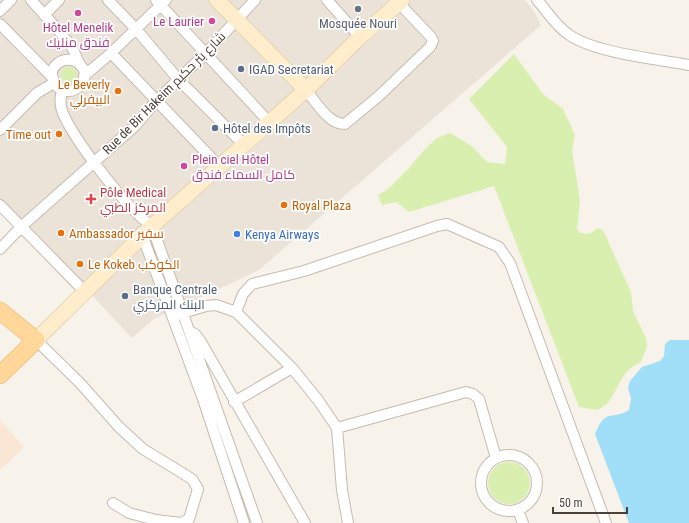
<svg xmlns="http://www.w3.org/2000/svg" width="689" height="523" viewBox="0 0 689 523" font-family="'Roboto Condensed',Cairo,sans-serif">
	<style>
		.residential { fill: #ebe3d8 }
		.commercial { fill: #fae6d4 }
		.green { fill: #d9efaf }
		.water { fill: #a1dff8 }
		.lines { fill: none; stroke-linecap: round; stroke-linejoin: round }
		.street-casing { stroke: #c7bbae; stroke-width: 12 }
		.secondary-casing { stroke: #dec498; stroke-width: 16 }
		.primary-casing { stroke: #f1b45e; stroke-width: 18 }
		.street { stroke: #fff; stroke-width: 10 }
		.secondary { stroke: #ffedcc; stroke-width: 15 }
		.primary { stroke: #ffd79b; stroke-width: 17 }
		.worship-dot { fill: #6b7280; stroke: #fff; stroke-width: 1.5 }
		.hotel-dot { fill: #d1479c; stroke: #fff; stroke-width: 1.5 }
		.service-dot { fill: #5c6f8a; stroke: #fff; stroke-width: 1.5 }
		.food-dot { fill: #e8710a; stroke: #fff; stroke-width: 1.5 }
		.health-dot { fill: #e0444e; stroke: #fff; stroke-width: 1.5 }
		.shop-dot { fill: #3f7fe0; stroke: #fff; stroke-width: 1.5 }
		.labels { text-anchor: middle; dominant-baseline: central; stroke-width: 3.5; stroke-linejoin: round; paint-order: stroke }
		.hotel-label { font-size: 13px; fill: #b23c85; stroke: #fff; text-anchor: end }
		.worship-label { font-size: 13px; fill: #5b616d; stroke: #fff }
		.service-label { font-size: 13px; fill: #4e5e75; stroke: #fff; text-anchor: start }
		.food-label { font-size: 13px; fill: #c56008; stroke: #fff; text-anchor: start }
		.street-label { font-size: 13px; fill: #4c4137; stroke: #fff }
		.health-label { font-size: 13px; fill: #be3a42; stroke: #fff; text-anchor: start }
		.shop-label { font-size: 13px; fill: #366cbe; stroke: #fff; text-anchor: start }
	</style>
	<rect width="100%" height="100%" fill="#f7f2ea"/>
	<!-- residential -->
	<path class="residential" d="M0,0H525L534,11L541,25L259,270L154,319L132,338L87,290L0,205Z"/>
	<!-- commercial -->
	<path class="commercial" d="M0,420L24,447L0,470Z"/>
	<!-- green -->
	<path class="green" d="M514,54L543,94L563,109L575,135L572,150L580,201L577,230C586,236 589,235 598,228L603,230L631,292L633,311L646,338L647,347L641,362C621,371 621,384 610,400C608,404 602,407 598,410L579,407L494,186L409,212L396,202L382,205L378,195L387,190L409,168L425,149L437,138L450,133L472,146L487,162L505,164L507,147L469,99Z
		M61 75a8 8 0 1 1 16 0a8 8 0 1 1-16 0Z
		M488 483a21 21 0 1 1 42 0a21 21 0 1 1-42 0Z"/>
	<!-- water -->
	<path class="water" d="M670,340H689V523H629L595,434C606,407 611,421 629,410L631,398L628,388L630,381L642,367L660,361L664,356L665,344Z"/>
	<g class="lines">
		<!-- street casing -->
		<g class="street-casing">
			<path id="street" d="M31,0C45,16 61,31 73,49C75,53 76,58 79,63C80,66 83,67 84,70C89,88 65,99 55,84C44,68 64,53 79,63
				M108,0L136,29L178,79L244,145
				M156,0L269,122
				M327,0L360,37
				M537,0C547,11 555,25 568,34C594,53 656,59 689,65
				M0,11L11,0
				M44,15L59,0
				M0,24L53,78
				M111,53L220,167
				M84,76L111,53L166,0
				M62,90C60,97 60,104 62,111C73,139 127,209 152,226L257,523
				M306,90C316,102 329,125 345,124L380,95L430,47L433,41L431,37L396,0
				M0,130L37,93L54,83
				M0,205L85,292
				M141,232L203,399L244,523
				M0,249L22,226L135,126L156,101L205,54L255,0
				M236,312L243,294L252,284L304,271L437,226L447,224L499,247L510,263L606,523
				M176,315L206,306L216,305L236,312L292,368L318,400L337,428L342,490L348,523
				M189,331L195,334L201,342L305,523
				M36,340L80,383L119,427L143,449L192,479L198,489L189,519L181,523L156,520L129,513L113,503
				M234,402L292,368
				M337,428L466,392L473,394L479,399L496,458
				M481 483a28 28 0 1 1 56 0a28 28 0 1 1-56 0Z
				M518,510L523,523"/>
		</g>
		<!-- secondary casing -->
		<g class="secondary-casing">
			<path id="secondary" d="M217,0L306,90
				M36,340L152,226L306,90L360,37L402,0"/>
		</g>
		<!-- primary casing -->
		<g class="primary-casing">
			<path id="primary" d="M0,311L36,340L0,375"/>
		</g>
		<!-- street -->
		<use href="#street" class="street"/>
		<!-- secondary -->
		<use href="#secondary" class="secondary"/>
		<!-- primary -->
		<use href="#primary" class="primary"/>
	</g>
	<!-- markers -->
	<circle class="worship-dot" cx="358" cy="9" r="4"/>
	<g class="hotel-dot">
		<circle cx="78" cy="13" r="4"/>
		<circle cx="212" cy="21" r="4"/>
		<circle cx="184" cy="166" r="4"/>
	</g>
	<g class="service-dot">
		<circle cx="241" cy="69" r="4"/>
		<circle cx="215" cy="128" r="4"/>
		<circle cx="125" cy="296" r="4"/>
	</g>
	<g class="food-dot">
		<circle cx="118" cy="91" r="4"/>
		<circle cx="59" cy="134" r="4"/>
		<circle cx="284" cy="205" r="4"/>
		<circle cx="61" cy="233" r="4"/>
		<circle cx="80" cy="264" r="4"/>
	</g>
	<path class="health-dot" d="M89 193h4v4h4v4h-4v4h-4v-4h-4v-4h4z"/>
	<circle class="shop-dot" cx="237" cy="234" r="4"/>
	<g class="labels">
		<!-- hotel labels -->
		<g class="hotel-label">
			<text x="204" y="21">Le Laurier</text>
			<text x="78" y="27" text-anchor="middle">Hôtel Menelik<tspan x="78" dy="15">فندق منليك</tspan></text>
			<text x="192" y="159" text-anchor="start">Plein ciel Hôtel<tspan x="192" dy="15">كامل السماء فندق</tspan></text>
		</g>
		<!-- worship labels -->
		<g class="worship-label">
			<text x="358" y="23">Mosquée Nouri</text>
		</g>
		<!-- service labels -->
		<g class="service-label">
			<text x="249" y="69">IGAD Secretariat</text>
			<text x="223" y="128">Hôtel des Impôts</text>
			<text x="133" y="289">Banque Centrale<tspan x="133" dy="15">البنك المركزي</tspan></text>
		</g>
		<!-- food labels -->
		<g class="food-label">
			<text x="110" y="84" text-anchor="end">Le Beverly<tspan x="110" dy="15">البيفرلي</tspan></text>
			<text x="51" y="134" text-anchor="end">Time out</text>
			<text x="292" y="205">Royal Plaza</text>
			<text x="69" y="233">Ambassador سفير</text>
			<text x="88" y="264">Le Kokeb الكوكب</text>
		</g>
		<!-- street labels -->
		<g class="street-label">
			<text transform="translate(164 93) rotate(-45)">Rue de Bir Hakeim شارع بئر حكيم</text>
		</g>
		<!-- health labels -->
		<g class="health-label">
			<text x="100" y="192">Pôle Medical<tspan x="100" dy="15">المركز الطبي</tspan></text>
		</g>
		<!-- shop labels -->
		<g class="shop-label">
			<text x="245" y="234">Kenya Airways</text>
		</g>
	</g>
	<!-- scale -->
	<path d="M553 507v6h74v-6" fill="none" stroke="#4c4137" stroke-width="2"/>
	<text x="559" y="507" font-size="12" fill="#4c4137" stroke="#ffffff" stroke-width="3" paint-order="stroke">50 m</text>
</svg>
